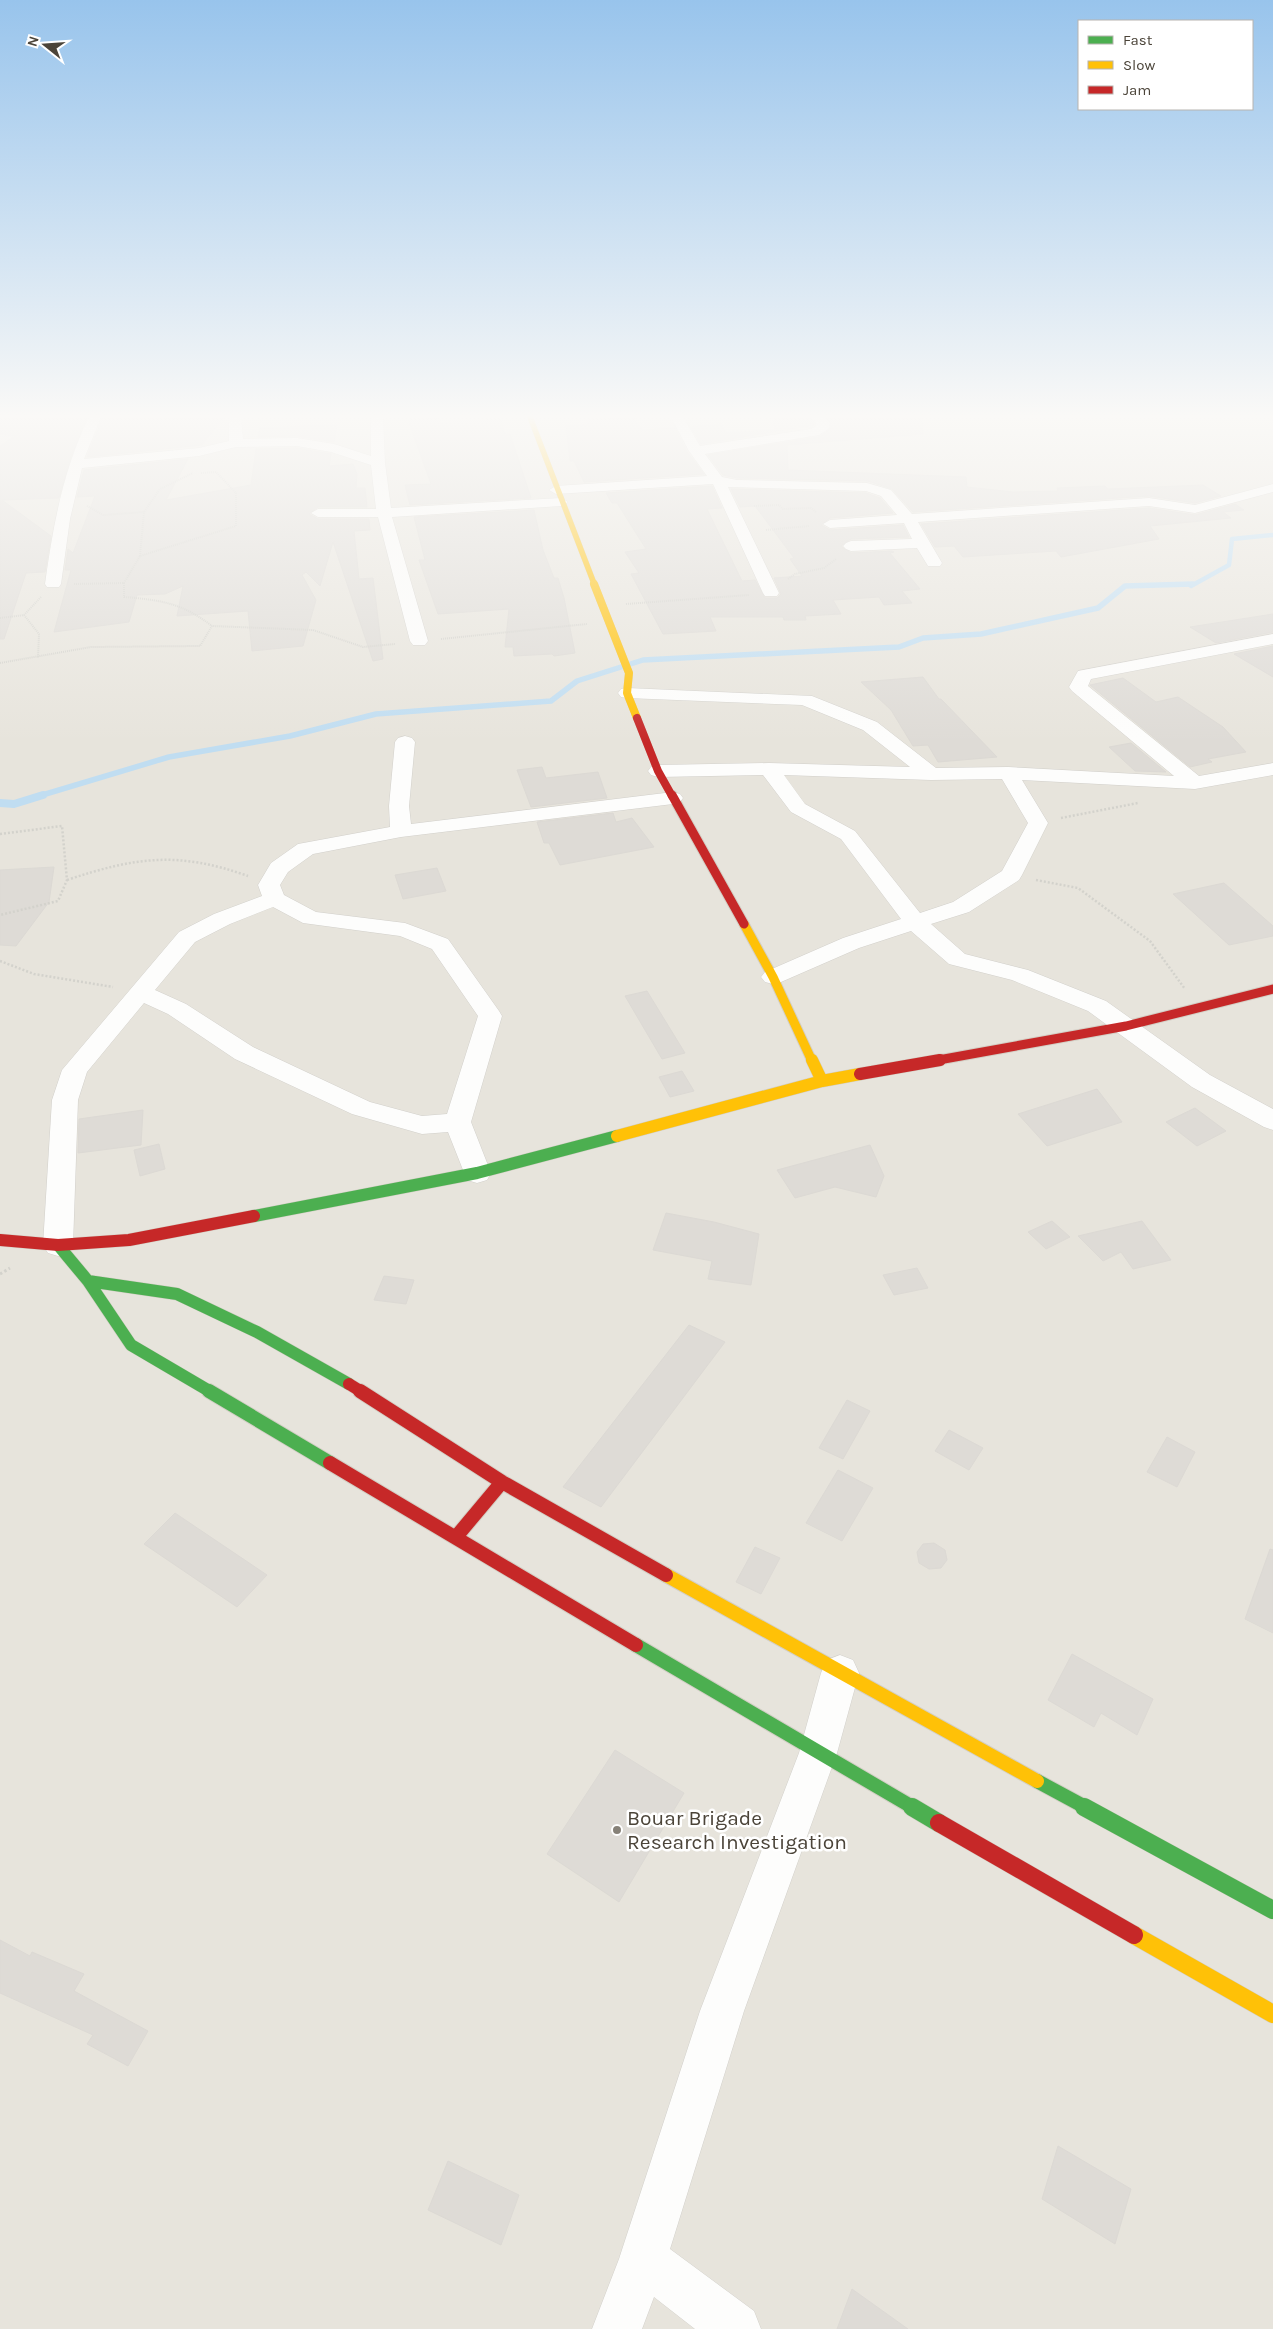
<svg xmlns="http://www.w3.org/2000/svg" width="1273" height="2329" viewBox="0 0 1273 2329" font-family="Karla,sans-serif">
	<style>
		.residential { fill: #e7e4dc }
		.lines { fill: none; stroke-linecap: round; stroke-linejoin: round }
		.stream-far2 { stroke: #c0ddf1; stroke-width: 4.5 }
		.stream-far1 { stroke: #c0ddf1; stroke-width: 5.5 }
		.stream { stroke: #c0ddf1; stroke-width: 8 }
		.building { fill: #dedbd6; stroke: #dcd9d4 }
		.street-casing { stroke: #d2d0cb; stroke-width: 1 }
		.fast-far2-casing { stroke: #d3cfc5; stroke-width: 13 }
		.fast-far1-casing { stroke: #d3cfc5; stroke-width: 16 }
		.fast-casing { stroke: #d3cfc5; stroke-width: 19 }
		.slow-far5-casing { stroke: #d3cfc5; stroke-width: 6 }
		.slow-far4-casing { stroke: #d3cfc5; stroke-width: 8 }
		.slow-far3-casing { stroke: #d3cfc5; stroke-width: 11 }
		.slow-far2-casing { stroke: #d3cfc5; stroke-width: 13 }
		.slow-far1-casing { stroke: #d3cfc5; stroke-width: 16 }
		.slow-casing { stroke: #d3cfc5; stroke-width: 19 }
		.jam-far4-casing { stroke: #d3cfc5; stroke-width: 8 }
		.jam-far3-casing { stroke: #d3cfc5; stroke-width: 11 }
		.jam-far2-casing { stroke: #d3cfc5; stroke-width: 13 }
		.jam-far1-casing { stroke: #d3cfc5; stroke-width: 16 }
		.jam-casing { stroke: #d3cfc5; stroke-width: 19 }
		.path-far2 { stroke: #d3d2cc; stroke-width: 2; stroke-dasharray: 1 1; stroke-linecap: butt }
		.path-far1 { stroke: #d3d2cc; stroke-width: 2.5; stroke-dasharray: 2 2; stroke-linecap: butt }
		.path { stroke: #d3d2cc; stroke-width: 3; stroke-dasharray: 2.5 2.5; stroke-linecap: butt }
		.street { fill: #fdfdfc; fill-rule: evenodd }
		.fast-far2 { stroke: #4caf50; stroke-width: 12 }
		.fast-far1 { stroke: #4caf50; stroke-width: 14 }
		.fast { stroke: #4caf50; stroke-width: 18 }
		.slow-far5 { stroke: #ffc107; stroke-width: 5.5 }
		.slow-far4 { stroke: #ffc107; stroke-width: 8 }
		.slow-far3 { stroke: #ffc107; stroke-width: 9 }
		.slow-far2 { stroke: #ffc107; stroke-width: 12 }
		.slow-far1 { stroke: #ffc107; stroke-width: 14 }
		.slow { stroke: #ffc107; stroke-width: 18 }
		.jam-far4 { stroke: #c62828; stroke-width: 8 }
		.jam-far3 { stroke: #c62828; stroke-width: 9 }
		.jam-far2 { stroke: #c62828; stroke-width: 12 }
		.jam-far1 { stroke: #c62828; stroke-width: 14 }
		.jam { stroke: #c62828; stroke-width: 18 }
		.poi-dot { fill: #868178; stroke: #fff; stroke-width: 2 }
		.labels { text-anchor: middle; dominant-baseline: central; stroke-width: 5; stroke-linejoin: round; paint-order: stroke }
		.near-poi-label { font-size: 21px; fill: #4b4439; stroke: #fff; text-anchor: start }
	</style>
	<rect width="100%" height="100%" fill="#f4f2ee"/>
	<!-- residential -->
	<path class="residential" d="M0,417H1273V2329H0Z"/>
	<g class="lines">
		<!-- stream-far2 -->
		<path class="stream-far2" d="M1191,586L1229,565L1232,539L1273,535"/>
		<!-- stream-far1 -->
		<path class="stream-far1" d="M39,796L169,757L290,736L376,714L551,701L577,681L643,660L899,647L923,638L981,634L1098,608L1125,586L1193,584"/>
		<!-- stream -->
		<path class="stream" d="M0,803L14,804L43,795"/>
	</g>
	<!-- building -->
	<path class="building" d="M0,417H87L71,457L59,498L2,500L51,536L45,572L26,573L4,639H0V446L15,436L0,434Z
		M103,417H154V419L224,417L202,445L87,457Z
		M634,417L642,430L675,428L687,452L704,474L584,482L574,461H570L566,426L590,424L588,420Z
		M772,417H811L814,425L701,444L691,427L722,424L725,433L775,430Z
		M827,417H922L923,434L787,445L788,470L966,477L967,487L1013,492L1058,491L1057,488L1105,486L1108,489L1203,485L1221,496L1195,503L1149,496L913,512L892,489L868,481L737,478L723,475L708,455L819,437L831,428V422Z
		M439,418V423L500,419L505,434H510L531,498L410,505L405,485L431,484L408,420Z
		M337,425L334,442L297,436L258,437L260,428Z
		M297,448L331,454L329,466L353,464L357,474L356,488H365L367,507H318L309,514L318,519H369L370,530L354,531L359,579L373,578L383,659L373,661L333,542L320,586L306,572L302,575L316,600L303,646L252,651L248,611L177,616L183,586L165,594L137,595L129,622L54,632L71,570H65L68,549L73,553L95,496L77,497L84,470L188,459L166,500L251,485L256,449Z
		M712,486L722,508L707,509L742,581L755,580L765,598H777L781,594L774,578L802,576L790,559L794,558L755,506L740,507L731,489L866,493L880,498L893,513L830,518L821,525L830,530L903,525L909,537L851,539L841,546L851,553L892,551L894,552L890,553L920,589L902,591L912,603L884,605L879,597L833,600L841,614L805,616L806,620H784L783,617H710L716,631L663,634L631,574L639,573L625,552L646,549L617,503H612L606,493Z
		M1235,504L1244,510L1223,512L1231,518L1150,526L1159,539L1061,557L1056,551L963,557L954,546L935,547L921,524L1149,508L1195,515Z
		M534,510L543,550L554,578H558L564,598L575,653L554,656L552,654L514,656L513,647H505L509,609L438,614L419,560H425L414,517Z
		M1273,614V632L1216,643L1190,627Z
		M1273,646V677L1234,654Z
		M923,677L939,699H941L997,757L938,762L928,745L913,746L891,710L861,682Z
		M1123,678L1156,702L1178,697L1223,727L1246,752L1208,759L1212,762L1190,767L1090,685Z
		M1131,743L1166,772L1135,771L1109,747Z
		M542,767L546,778L598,772L607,798L531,807L517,770Z
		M613,813L616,822L632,818L654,847L560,865L549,843H544L537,822Z
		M54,867L49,902L16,946L0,945V870Z
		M437,868L446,891L403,899L395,875Z
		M1224,883L1273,926V936L1229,945L1173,894Z
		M647,991L685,1053L662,1059L625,996Z
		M682,1071L694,1091L670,1097L659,1077Z
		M1097,1089L1122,1122L1047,1146L1018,1114Z
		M1195,1108L1226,1131L1197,1146L1166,1122Z
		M143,1110L141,1145L78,1153L79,1119Z
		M159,1144L165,1169L140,1176L134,1150Z
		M870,1145L884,1176L876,1197L835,1187L795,1198L777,1170Z
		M666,1213L714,1222L759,1234L751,1285L708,1279L712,1261L653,1250Z
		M1052,1221L1070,1237L1046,1249L1028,1232Z
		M1142,1221L1171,1260L1133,1269L1121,1252L1103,1261L1078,1236Z
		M917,1268L928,1288L894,1295L883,1275Z
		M384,1276L414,1280L406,1304L374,1300Z
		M689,1325L725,1342L601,1507L563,1487Z
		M847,1400L870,1411L843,1459L819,1448Z
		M949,1430L983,1448L969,1470L935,1451Z
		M1167,1437L1195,1452L1177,1487L1147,1472Z
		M838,1470L873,1488L842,1541L806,1523Z
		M175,1513L267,1575L237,1607L144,1544Z
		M934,1543L945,1550L947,1560L941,1568L929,1569L919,1563L917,1552L923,1544Z
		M755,1547L780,1558L761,1594L736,1582Z
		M1270,1549L1273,1550V1633L1245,1619Z
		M1072,1654L1153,1699L1137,1735L1101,1713L1094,1727L1048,1700Z
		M615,1750L684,1793L619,1902L547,1854Z
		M0,1940L30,1956L32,1952L84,1974L74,1991L148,2031L128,2066L87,2044L93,2035L0,1993Z
		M1058,2146L1131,2189L1115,2244L1042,2199Z
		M448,2161L519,2195L501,2245L428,2210Z
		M852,2289L908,2329H837Z"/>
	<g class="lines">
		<!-- street casing -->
		<g class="street-casing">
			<path id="street" d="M89,417H101L84,459L199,448L229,441V417H241L243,439L297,438L334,444L371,456V417H383L385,463L391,508L561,498L568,502L561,506L392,517L428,641L425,645H413L410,641L378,517H318L311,513L318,509H376L371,465L331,452L297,446L236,447L199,456L82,468L70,519L61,584L59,587H47L45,584C53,526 63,470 89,417Z
				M671,417H683L700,446L811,429L816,426V423L813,417H825L830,423L829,428L819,435L705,454L722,477L737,480L867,483L891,490L912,514L1149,498L1195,505L1273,484V492L1195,513L1149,506L918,522L942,563L940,566H928L917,548L851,551L846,549L843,546L846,543L851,541L912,539L904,523L830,528L823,524L830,520L897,515L881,496L866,491L728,487L779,593L777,596H765L763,593L713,484L556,494L549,490L556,486L707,476L689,451Z
				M1273,634V644L1091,679L1088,686L1199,776L1273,763V775L1195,789L1022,780L1048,823L1022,875L1019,880L969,912L931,924L965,954L1028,970L1106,1001L1210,1075L1273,1109V1130L1264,1127L1192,1087L1088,1011L1012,980L949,964L911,931L859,948L781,982L773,984L765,982L761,977L765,972L843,938L901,919L841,839L791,812L763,775L658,777L651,775L648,771L651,767L658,765L769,763L910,767L863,730L802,705L627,698L621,697L618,693L621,689L627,688L812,696L877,722L936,768L1008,767L1174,776L1072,691L1069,687L1078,671ZM784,775L931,780L1002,779L1028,823L1002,871L953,902L920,913L855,831L805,804Z
				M405,736L412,738L415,742L409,806L411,824L673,792L680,794L683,798L680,802L673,804L401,837L313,854L288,872L280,885L284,895L316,912L405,923L448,939L499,1011L502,1016L471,1122L491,1173L487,1180L477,1183L467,1180L448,1132L422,1134L352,1114L235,1059L168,1014L144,1003L87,1072L78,1100L73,1245L68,1253L58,1256L48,1253L43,1245L52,1100L62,1070L179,932L214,914L262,896L258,885L271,863L298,844L390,827L389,806L395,742L398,738ZM273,907L303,923L400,936L432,949L478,1016L447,1114L422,1116L370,1102L253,1047L186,1004L155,990L195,942L230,924Z
				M840,1655L853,1660L859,1673L837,1753L744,2011L670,2249L754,2311L761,2329H695L654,2297L642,2329H592L619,2259L700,2011L799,1753L821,1673L827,1660Z"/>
		</g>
		<!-- fast-far2 casing -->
		<g class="fast-far2-casing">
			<path id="fast-far2" d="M254,1216L477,1173L617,1136
				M58,1245L88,1281L131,1345L211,1392
				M88,1281L177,1294L257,1332L349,1384"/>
		</g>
		<!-- fast-far1 casing -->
		<g class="fast-far1-casing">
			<path id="fast-far1" d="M209,1391L330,1463
				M636,1645L914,1808
				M1037,1781L1087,1808"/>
		</g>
		<!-- fast casing -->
		<g class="fast-casing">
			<path id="fast" d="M912,1807L939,1823
				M1084,1807L1273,1910"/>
		</g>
		<!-- slow-far5 casing -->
		<g class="slow-far5-casing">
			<path id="slow-far5" d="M530,417L595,586"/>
		</g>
		<!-- slow-far4 casing -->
		<g class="slow-far4-casing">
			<path id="slow-far4" d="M594,584L629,673L627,693L637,718"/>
		</g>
		<!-- slow-far3 casing -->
		<g class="slow-far3-casing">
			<path id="slow-far3" d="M744,924L773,977L812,1061"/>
		</g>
		<!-- slow-far2 casing -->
		<g class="slow-far2-casing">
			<path id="slow-far2" d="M812,1060L822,1081
				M617,1136L822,1081L860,1074"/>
		</g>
		<!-- slow-far1 casing -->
		<g class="slow-far1-casing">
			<path id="slow-far1" d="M666,1575L1037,1781"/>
		</g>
		<!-- slow casing -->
		<g class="slow-casing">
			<path id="slow" d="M1134,1935L1273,2014"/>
		</g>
		<!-- jam-far4 casing -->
		<g class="jam-far4-casing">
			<path id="jam-far4" d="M637,718L658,771L672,796"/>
		</g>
		<!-- jam-far3 casing -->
		<g class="jam-far3-casing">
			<path id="jam-far3" d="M672,795L744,924
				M933,1061L1126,1026L1273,989"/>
		</g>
		<!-- jam-far2 casing -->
		<g class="jam-far2-casing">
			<path id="jam-far2" d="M860,1074L940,1060
				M0,1240L58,1245L129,1240L254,1216
				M349,1384L362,1392"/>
		</g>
		<!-- jam-far1 casing -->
		<g class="jam-far1-casing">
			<path id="jam-far1" d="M360,1391L502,1482L666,1575
				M330,1463L636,1645
				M456,1537L502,1482"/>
		</g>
		<!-- jam casing -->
		<g class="jam-casing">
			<path id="jam" d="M939,1823L1134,1935"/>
		</g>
		<!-- path-far2 -->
		<path class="path-far2" d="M87,506L103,515L144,512L160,489L193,473
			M754,506L779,505L783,509L811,508L816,512
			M766,530L809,526
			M140,556L144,512
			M788,579L795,574L824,568L836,559
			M124,583L140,556L236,526V493L216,472L201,473
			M74,584L124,583V597C161,600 182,603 212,626
			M626,604L749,595
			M24,615L39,634L38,658
			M0,618L24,615L41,597
			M441,639L587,624
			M0,663L91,647L200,646L212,626L313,630L363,647L395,644"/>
		<!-- path-far1 -->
		<path class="path-far1" d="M1061,818L1138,803
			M0,834L62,826L67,880L58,901L0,915
			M67,880C136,857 178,851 248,876
			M1036,880L1078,888L1150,941L1185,989
			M0,961L34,974L113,987"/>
		<!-- path -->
		<path class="path" d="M0,1274L10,1268"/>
		<!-- street -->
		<use href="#street" class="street"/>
		<!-- fast-far2 -->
		<use href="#fast-far2" class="fast-far2"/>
		<!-- fast-far1 -->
		<use href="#fast-far1" class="fast-far1"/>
		<!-- fast -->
		<use href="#fast" class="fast"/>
		<!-- slow-far5 -->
		<use href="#slow-far5" class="slow-far5"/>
		<!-- slow-far4 -->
		<use href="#slow-far4" class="slow-far4"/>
		<!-- slow-far3 -->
		<use href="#slow-far3" class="slow-far3"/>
		<!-- slow-far2 -->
		<use href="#slow-far2" class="slow-far2"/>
		<!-- slow-far1 -->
		<use href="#slow-far1" class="slow-far1"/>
		<!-- slow -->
		<use href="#slow" class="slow"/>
		<!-- jam-far4 -->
		<use href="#jam-far4" class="jam-far4"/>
		<!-- jam-far3 -->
		<use href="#jam-far3" class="jam-far3"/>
		<!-- jam-far2 -->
		<use href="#jam-far2" class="jam-far2"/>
		<!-- jam-far1 -->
		<use href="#jam-far1" class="jam-far1"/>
		<!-- jam -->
		<use href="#jam" class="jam"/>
	</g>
	<!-- sky -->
	<linearGradient id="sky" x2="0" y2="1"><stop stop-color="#98c4ec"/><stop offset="0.56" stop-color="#faf9f7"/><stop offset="1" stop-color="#faf9f7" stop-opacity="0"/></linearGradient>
	<rect width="1273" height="743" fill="url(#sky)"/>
	<!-- markers -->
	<circle class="poi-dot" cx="617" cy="1830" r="5"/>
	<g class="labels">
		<!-- near-poi labels -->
		<g class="near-poi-label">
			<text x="627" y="1818">Bouar Brigade<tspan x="627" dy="24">Research Investigation</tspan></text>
		</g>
	</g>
	<!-- legend -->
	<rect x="1078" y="20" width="175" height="90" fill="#ffffff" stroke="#b7b4b0"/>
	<rect x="1088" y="36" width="25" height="8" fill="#4caf50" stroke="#b7b4b0"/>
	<text x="1123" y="45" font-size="15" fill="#4b4439">Fast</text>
	<rect x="1088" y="61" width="25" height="8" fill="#ffc107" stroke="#b7b4b0"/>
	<text x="1123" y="70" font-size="15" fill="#4b4439">Slow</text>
	<rect x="1088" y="86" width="25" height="8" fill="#c62828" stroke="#b7b4b0"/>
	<text x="1123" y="95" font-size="15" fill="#4b4439">Jam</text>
	<!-- north arrow -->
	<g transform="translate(45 45) rotate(287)" stroke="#ffffff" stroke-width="4" paint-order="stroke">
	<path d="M0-4L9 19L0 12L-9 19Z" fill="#4b4439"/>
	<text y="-8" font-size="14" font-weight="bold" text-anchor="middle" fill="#4b4439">N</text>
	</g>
</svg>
